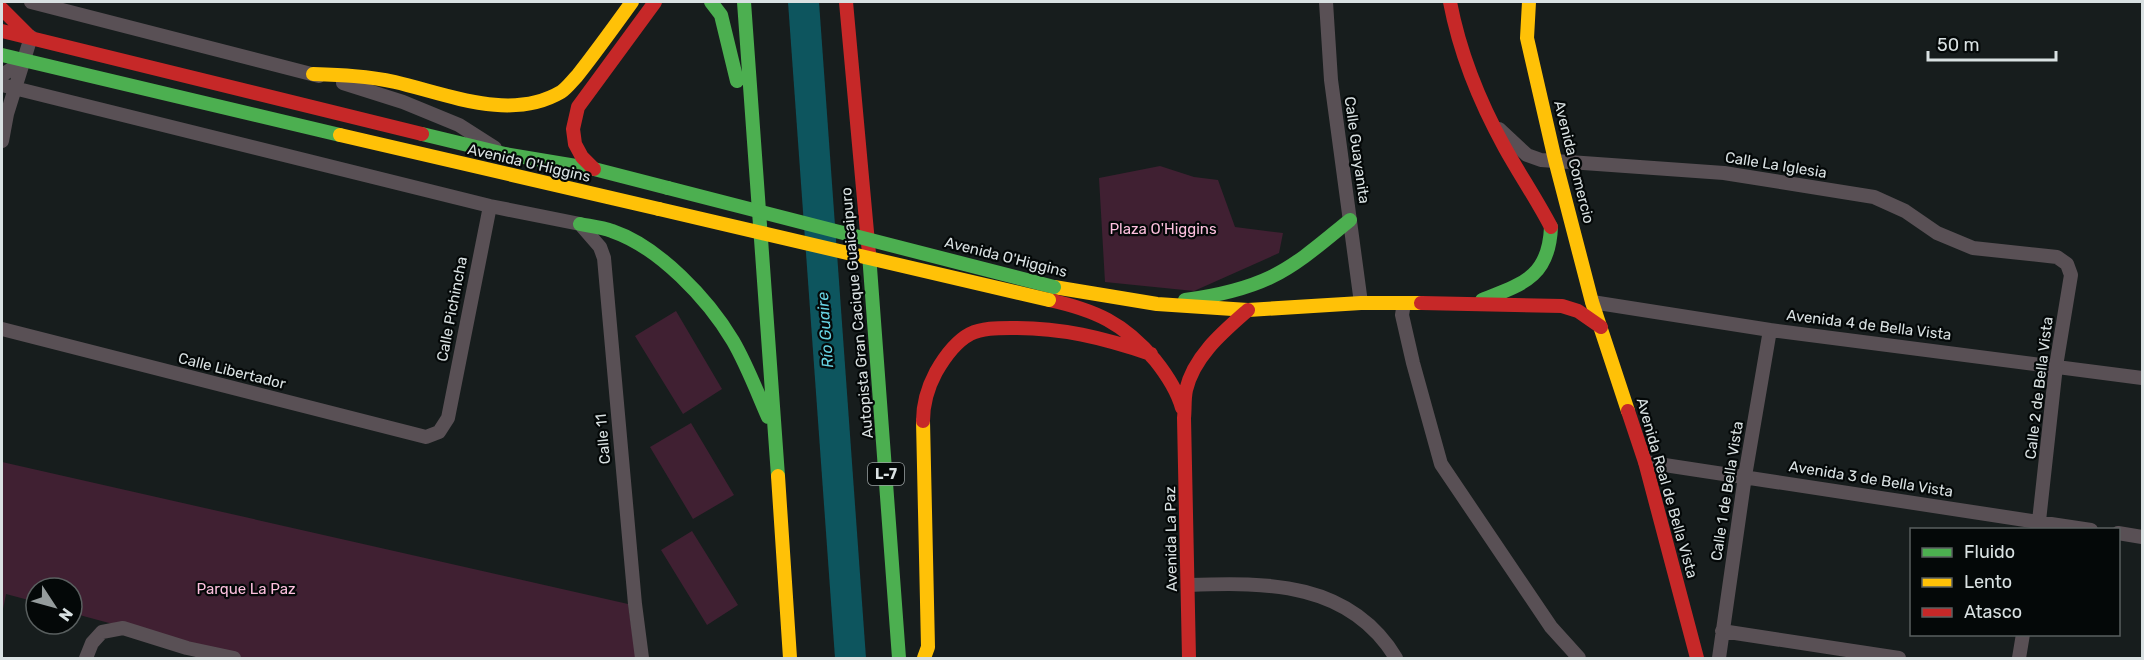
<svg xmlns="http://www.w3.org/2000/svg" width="2144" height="660" viewBox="0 0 2144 660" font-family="Rubik,sans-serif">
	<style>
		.green { fill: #402032 }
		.water { fill: #0d555e }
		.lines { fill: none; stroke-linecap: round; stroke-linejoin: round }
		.street { stroke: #595055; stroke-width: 14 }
		.fast { stroke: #4caf50; stroke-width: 14 }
		.slow { stroke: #ffc107; stroke-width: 14 }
		.jam { stroke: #c62828; stroke-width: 14 }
		.fast-bridge { stroke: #4caf50; stroke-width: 14 }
		.slow-bridge { stroke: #ffc107; stroke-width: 14 }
		.labels { text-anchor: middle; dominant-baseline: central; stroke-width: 4.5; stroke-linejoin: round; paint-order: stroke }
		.shield { fill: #040808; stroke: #99a0a1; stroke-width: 1.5 }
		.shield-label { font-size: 14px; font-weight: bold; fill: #d9e1e2 }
		.street-label { font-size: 15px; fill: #d9e1e2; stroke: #040808 }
		.park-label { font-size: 15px; fill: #fcbfdd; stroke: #040808 }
		.water-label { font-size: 16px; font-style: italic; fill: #67d2e1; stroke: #040808 }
	</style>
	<rect width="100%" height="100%" fill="#171d1d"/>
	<!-- green -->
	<path class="green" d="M1160,166L1194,177L1218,180L1235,227L1283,233L1279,253L1194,291L1105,282L1099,178Z
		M676,311L722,389L683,414L635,336Z
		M691,423L734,495L693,519L650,447Z
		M2,462L628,604L636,658H239L72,613V588H36V602L6,594L2,614Z
		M692,531L738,605L707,625L661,550Z"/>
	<!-- water -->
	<path class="water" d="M788,2H819L866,658H835Z"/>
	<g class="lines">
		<!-- street -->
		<path class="street" d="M31,2L319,76
			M1326,2L1331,80L1361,303
			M2,75L24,61
			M343,83L403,102L459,125L495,148
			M2,85L490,206L580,224L600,247L604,258L635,604L642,658
			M1499,129L1527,155L1541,160L1724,173L1874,197L1905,211L1937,233L1973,248L2057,257L2067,264L2071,275L2056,366L2038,530
			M2,141L7,114L31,37
			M1592,302L1770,330L2142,378
			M1404,303L1402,315L1413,363L1441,464L1551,627L1579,658
			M2,329L426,437L439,432L448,418L490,206
			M1645,462L2091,530
			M2118,533L2142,537
			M1189,585C1268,582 1350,582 1396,658
			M1722,631L1899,658
			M86,658L92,643L102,632L123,628L187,648L234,658
			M1719,658L1745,476L1770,330
			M2019,658L2023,634"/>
		<!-- fast -->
		<path class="fast" d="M711,2L721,15L737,81
			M744,2L778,476
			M2,55L340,135
			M422,134L505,154L594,169L668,188
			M580,224C590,226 602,227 612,231C659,247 708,299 733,341C747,365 757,392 768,417
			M869,254L899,658
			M1185,300C1214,296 1244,290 1271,277C1300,263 1325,240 1350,220
			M1482,300C1523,284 1549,277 1551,227"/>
		<!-- slow -->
		<path class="slow" d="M1529,2L1527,38L1555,160L1592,302L1628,411
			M313,74C341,75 368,76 395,82C447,94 510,122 561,92C567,88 572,81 577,76C596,52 614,27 632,2
			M340,135L659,209
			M1054,287L1157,304L1248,310L1361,303H1421
			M923,421L928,647L924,658
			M778,476L790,658"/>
		<!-- jam -->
		<path class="jam" d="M846,2L869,254
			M1450,2C1460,54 1479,101 1505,148C1520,175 1537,200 1551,227
			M2,9L29,36
			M2,31L422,134
			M594,169L582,157L575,144L573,129L578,107L655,2
			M1049,300C1095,310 1124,323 1155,360C1167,375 1177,390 1182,408
			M1421,303L1562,306L1578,311L1601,327
			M1628,411L1645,462L1697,658
			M923,421C923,404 928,387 936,372C944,358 955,342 970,334C982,328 997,328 1011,328C1060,327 1104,338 1151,354
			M1189,658L1184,418C1185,409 1184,399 1186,390C1194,356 1223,332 1248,310"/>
		<!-- fast-bridge -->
		<path class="fast-bridge" d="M668,188L1054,287"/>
		<!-- slow-bridge -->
		<path class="slow-bridge" d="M659,209L1049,300"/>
	</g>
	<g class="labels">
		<!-- shield labels -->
		<rect class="shield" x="868" y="463" width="36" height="22" rx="4.5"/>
		<g class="shield-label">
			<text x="886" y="474">L-7</text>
		</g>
		<!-- street labels -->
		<g class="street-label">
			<text transform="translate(1357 150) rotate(82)">Calle Guayanita</text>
			<text transform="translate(1574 162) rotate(76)">Avenida Comercio</text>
			<text transform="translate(529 163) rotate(13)">Avenida O'Higgins</text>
			<text transform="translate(1776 165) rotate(9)">Calle La Iglesia</text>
			<text transform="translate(1006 257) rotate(14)">Avenida O'Higgins</text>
			<text transform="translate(452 309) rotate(-79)">Calle Pichincha</text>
			<text transform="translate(857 313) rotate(-95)">Autopista Gran Cacique Guaicaipuro</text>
			<text transform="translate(1869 325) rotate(7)">Avenida 4 de Bella Vista</text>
			<text transform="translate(232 371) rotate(14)">Calle Libertador</text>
			<text transform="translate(2039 388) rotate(-83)">Calle 2 de Bella Vista</text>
			<text transform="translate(603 439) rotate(-95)">Calle 11</text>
			<text transform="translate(1871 479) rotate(9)">Avenida 3 de Bella Vista</text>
			<text transform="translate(1667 488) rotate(74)">Avenida Real de Bella Vista</text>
			<text transform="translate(1727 491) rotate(-81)">Calle 1 de Bella Vista</text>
			<text transform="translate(1171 539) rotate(-91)">Avenida La Paz</text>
		</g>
		<!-- park labels -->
		<g class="park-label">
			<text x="1163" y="229">Plaza O'Higgins</text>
			<text x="246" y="589">Parque La Paz</text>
		</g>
		<!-- water labels -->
		<g class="water-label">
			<text transform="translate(825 330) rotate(-94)">Río Guaire</text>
		</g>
	</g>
	<!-- border -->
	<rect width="2144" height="660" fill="none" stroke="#d9e1e2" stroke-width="6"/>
	<!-- legend -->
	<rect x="1910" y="528" width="210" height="108" fill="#040808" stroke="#595f5f" stroke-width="1.5"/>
	<rect x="1922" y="548" width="30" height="9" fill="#4caf50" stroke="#595f5f" stroke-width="1.5"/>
	<text x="1964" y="558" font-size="18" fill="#d9e1e2">Fluido</text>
	<rect x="1922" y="578" width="30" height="9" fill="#ffc107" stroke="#595f5f" stroke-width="1.5"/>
	<text x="1964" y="588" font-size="18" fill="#d9e1e2">Lento</text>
	<rect x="1922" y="608" width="30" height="9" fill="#c62828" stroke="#595f5f" stroke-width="1.5"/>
	<text x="1964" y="618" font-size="18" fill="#d9e1e2">Atasco</text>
	<!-- north arrow -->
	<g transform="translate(54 606) rotate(126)"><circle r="28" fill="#040808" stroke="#595f5f" stroke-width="1.5"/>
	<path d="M0-4.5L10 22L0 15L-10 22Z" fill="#959c9d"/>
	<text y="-9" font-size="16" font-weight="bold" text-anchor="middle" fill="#d9e1e2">N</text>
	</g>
	<!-- scale -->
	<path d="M1928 51v9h128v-9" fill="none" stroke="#d9e1e2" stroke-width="3"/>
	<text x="1937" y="51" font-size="18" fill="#d9e1e2" stroke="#040808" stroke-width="4.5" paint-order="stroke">50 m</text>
</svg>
